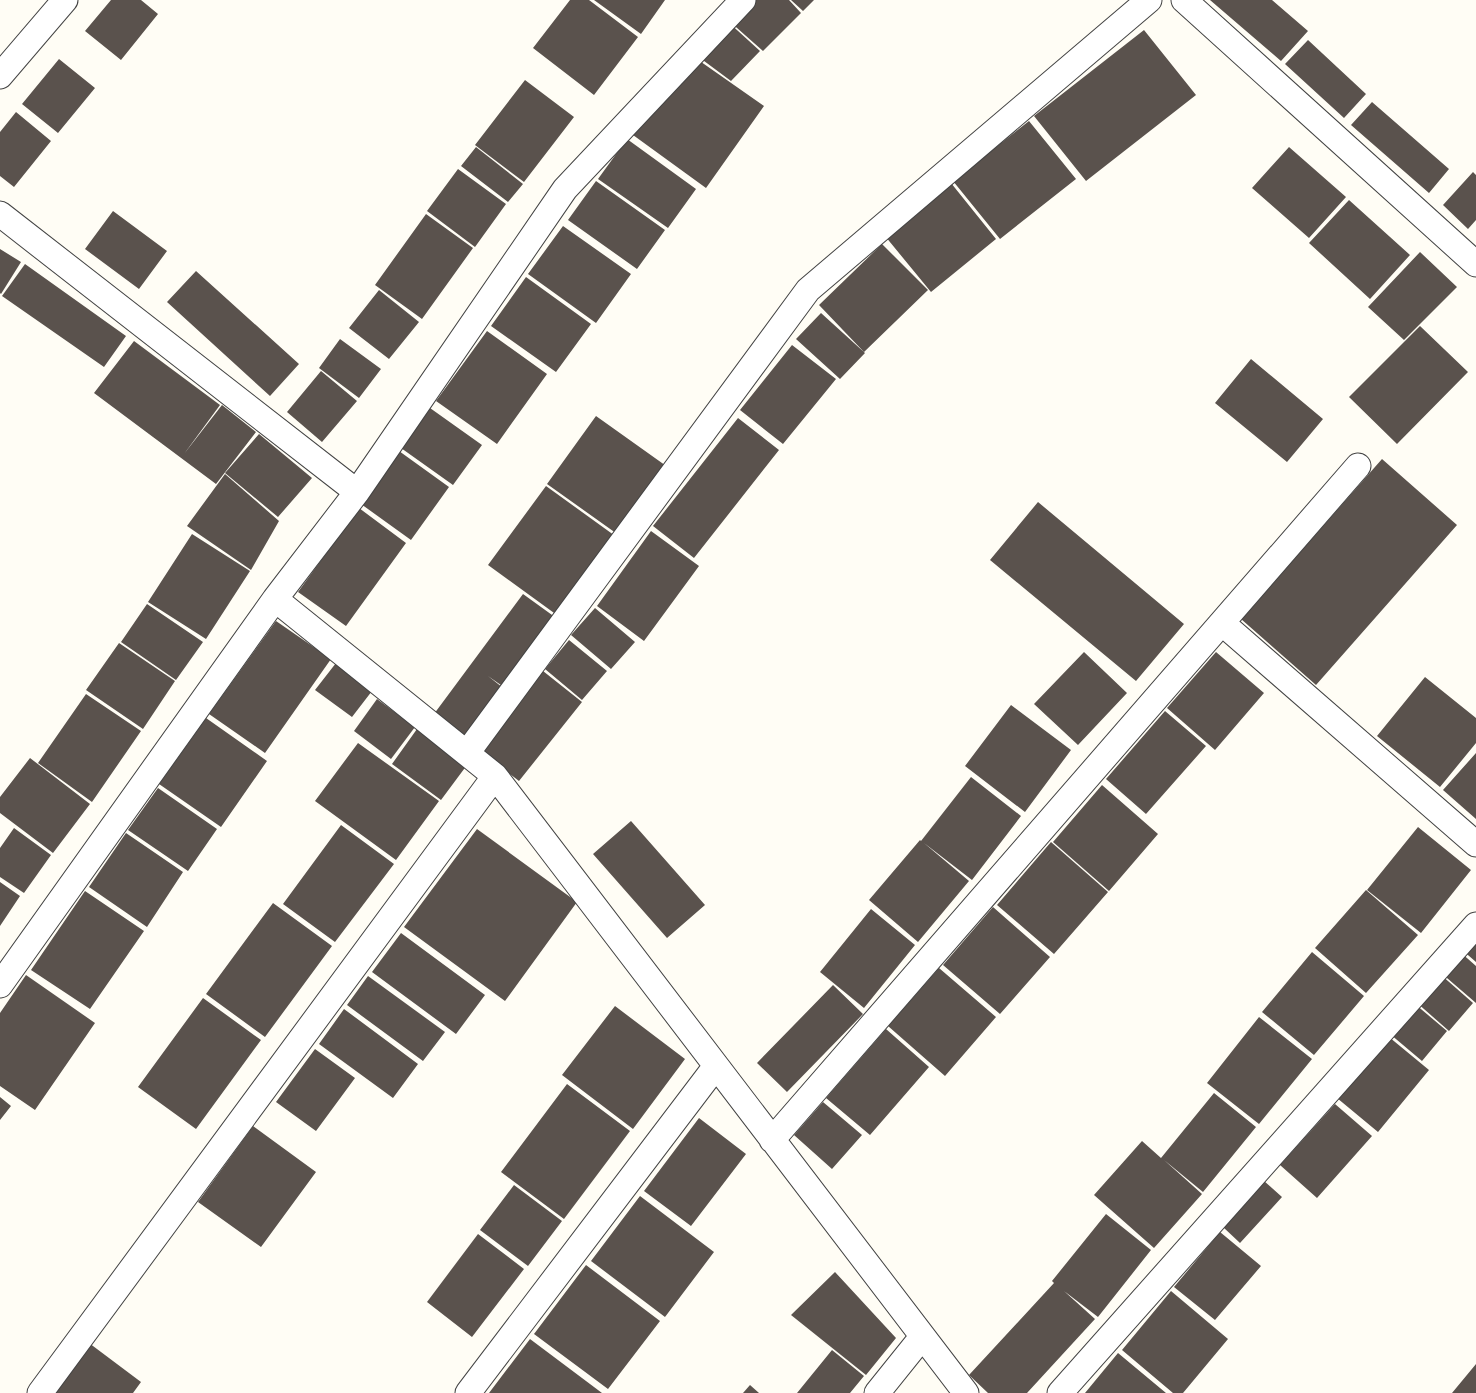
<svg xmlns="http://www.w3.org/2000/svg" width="1476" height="1393" viewBox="0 0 1476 1393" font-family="Literata,serif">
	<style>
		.building { fill: #5a524d }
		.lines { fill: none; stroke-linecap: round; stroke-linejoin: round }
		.street-casing { stroke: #444; stroke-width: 27 }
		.street { stroke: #fff; stroke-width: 25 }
	</style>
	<rect width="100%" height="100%" fill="#fffdf5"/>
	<!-- building -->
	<path class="building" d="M111,0H141L158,14L121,60L85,31Z
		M570,0H589L638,37L594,95L533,48Z
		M594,0H665L641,34Z
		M747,0H789L801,13L763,51L728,20Z
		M791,0H814L803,11Z
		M1210,0H1272L1308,31L1281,61Z
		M726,20L760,51L731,81L696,55Z
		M1144,30L1196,95L1086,181L1034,116Z
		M1308,40L1366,94L1344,118L1285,64Z
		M694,57L764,106L706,188L633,135Z
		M59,59L95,88L58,133L22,104Z
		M525,80L574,117L524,182L475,145Z
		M1372,102L1449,169L1429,193L1351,125Z
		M16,112L51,141L14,187L0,176V132Z
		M1029,121L1076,179L1000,239L953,181Z
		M627,139L696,189L668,228L598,179Z
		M476,147L523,184L508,202L461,166Z
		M1289,147L1346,197L1309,238L1252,188Z
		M458,169L506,204L475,247L427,211Z
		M1473,172L1476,175V220L1468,229L1443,205Z
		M596,181L665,230L637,269L568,220Z
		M951,183L996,239L931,292L885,236Z
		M1349,200L1410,255L1370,299L1309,243Z
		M113,211L167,251L139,289L85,249Z
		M426,214L473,248L422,319L375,285Z
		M563,226L631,274L596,323L528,274Z
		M882,244L928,290L864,352L819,305Z
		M0,249L21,262L1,294L0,293Z
		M1420,252L1457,287L1404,340L1368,307Z
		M25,264L126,336L104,367L2,296Z
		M196,271L299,364L270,396L167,302Z
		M526,277L591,324L556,372L491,326Z
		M379,290L419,322L389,359L349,328Z
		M821,313L865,353L840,379L796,339Z
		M1420,326L1468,372L1397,444L1349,397Z
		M487,331L547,374L497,444L436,401Z
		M340,339L381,369L359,398L319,368Z
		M134,341L220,405L184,454L222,405L256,432L216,484L94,393Z
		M792,345L836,379L783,444L740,410Z
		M1251,359L1323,419L1287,462L1215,403Z
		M321,371L357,401L322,442L287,412Z
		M430,408L482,445L453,485L401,448Z
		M596,416L669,468L620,536L547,484Z
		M738,418L779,450L694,558L653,526Z
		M259,434L312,478L278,517L225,473Z
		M399,451L449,487L411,540L361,504Z
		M1382,459L1457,525L1316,685L1241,619Z
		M225,474L279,521L251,570L187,526Z
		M546,486L618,538L561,618L488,565Z
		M1038,502L1184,624L1136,681L990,560Z
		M359,508L406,543L346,626L298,592Z
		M651,531L699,566L644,641L597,606Z
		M192,534L250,571L206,639L148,602Z
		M523,594L559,620L508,690L488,676L507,691L469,741L434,714Z
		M147,604L203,642L176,680L121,642Z
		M595,608L635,642L611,669L571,635Z
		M276,621L331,659L265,753L209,714Z
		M569,640L607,671L582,700L545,669Z
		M119,643L175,681L143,729L86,690Z
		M1084,652L1127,693L1078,745L1034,704Z
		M1216,652L1264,693L1215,750L1167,708Z
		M336,663L372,691L352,717L315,690Z
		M543,671L582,702L519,781L480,751Z
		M1425,677L1476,718V743L1440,787L1377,736Z
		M86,694L141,731L92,802L38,763Z
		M377,699L415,727L391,759L354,731Z
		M1011,705L1071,750L1025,812L965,766Z
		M1165,711L1206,746L1146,814L1106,779Z
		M206,718L267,761L221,827L159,784Z
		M417,729L467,765L441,800L392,764Z
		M358,743L439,801L396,860L315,801Z
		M1476,753V819L1443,790Z
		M30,758L90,804L53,853L0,813V797Z
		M971,777L1021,816L972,880L924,843L969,881L918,942L869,900L920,840L921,841Z
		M1102,785L1158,834L1109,891L1053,842Z
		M158,788L217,829L188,871L128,830Z
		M631,821L705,905L667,938L593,854Z
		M341,825L394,864L335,942L283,904Z
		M1418,827L1471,870L1421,933L1367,890Z
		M14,828L51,855L24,893L0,877V848Z
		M477,829L577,902L505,1001L404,927Z
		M126,833L183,872L147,927L89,887Z
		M1051,842L1108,892L1054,954L997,905Z
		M0,882L20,896L0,926Z
		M1366,890L1418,935L1366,993L1315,948Z
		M85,891L144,931L90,1009L31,970Z
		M273,903L332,946L265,1037L206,994Z
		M993,907L1050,957L1000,1014L943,965Z
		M871,909L915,945L864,1008L820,972Z
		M1476,931V962L1461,949Z
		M401,933L485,995L456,1034L372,972Z
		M1459,951L1476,966V1003L1440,972Z
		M1312,952L1364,996L1314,1055L1262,1012Z
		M939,968L996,1017L945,1076L888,1026Z
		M1440,974L1473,1003L1449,1031L1416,1002Z
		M26,975L95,1023L35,1110L0,1086V1013Z
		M368,976L445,1032L423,1061L347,1005Z
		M833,985L863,1014L787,1092L757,1063Z
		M203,998L261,1040L196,1129L138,1087Z
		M1415,1004L1447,1031L1422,1061L1390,1034Z
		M615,1006L685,1059L633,1129L562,1075Z
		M344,1009L418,1064L393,1098L319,1044Z
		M1259,1017L1312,1059L1259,1124L1207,1083Z
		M886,1029L929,1067L870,1135L826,1098Z
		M1389,1037L1429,1070L1378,1132L1337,1098Z
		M315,1049L355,1078L316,1131L276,1102Z
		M567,1084L630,1131L564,1219L501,1172Z
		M1214,1093L1256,1127L1203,1192L1164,1160L1202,1194L1154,1248L1094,1195L1142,1141L1161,1158Z
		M0,1097L11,1106L0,1120Z
		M823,1102L862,1135L832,1169L794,1135Z
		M1335,1104L1372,1136L1317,1198L1280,1165Z
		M699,1118L746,1154L691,1226L644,1191Z
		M253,1126L316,1172L261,1247L198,1202Z
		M1264,1181L1282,1197L1240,1243L1223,1227Z
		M514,1185L562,1221L528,1266L480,1230Z
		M640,1196L714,1252L665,1317L591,1261Z
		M1106,1214L1151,1250L1098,1317L1064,1291L1095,1319L1027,1393H988L969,1375L1054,1283L1052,1281Z
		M1220,1232L1261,1266L1215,1320L1174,1287Z
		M478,1234L524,1269L472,1337L427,1302Z
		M586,1265L660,1321L608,1389L534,1334Z
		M835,1272L896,1338L866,1375L791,1315Z
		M1171,1291L1228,1339L1183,1393H1173L1122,1350Z
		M530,1339L602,1393H489Z
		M89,1343L141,1382L133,1393H52Z
		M832,1350L864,1376L850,1393H797Z
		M1118,1353L1166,1393H1085Z
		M1476,1364V1393H1452Z
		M750,1385L759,1393H743Z"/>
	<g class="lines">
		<!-- street casing -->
		<g class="street-casing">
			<path id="street" d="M1184,0L1476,264
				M0,76L65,0
				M0,214L357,492
				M275,599L495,776L966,1393
				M1222,623L1476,844
				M467,753L808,290L1149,0
				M0,985L275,599L357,492L565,189L743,0
				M772,1140L1358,466
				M40,1393L495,776
				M468,1393L716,1066
				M877,1393L922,1337
				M1060,1393L1476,925"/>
		</g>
		<!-- street -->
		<use href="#street" class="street"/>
	</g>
</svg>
